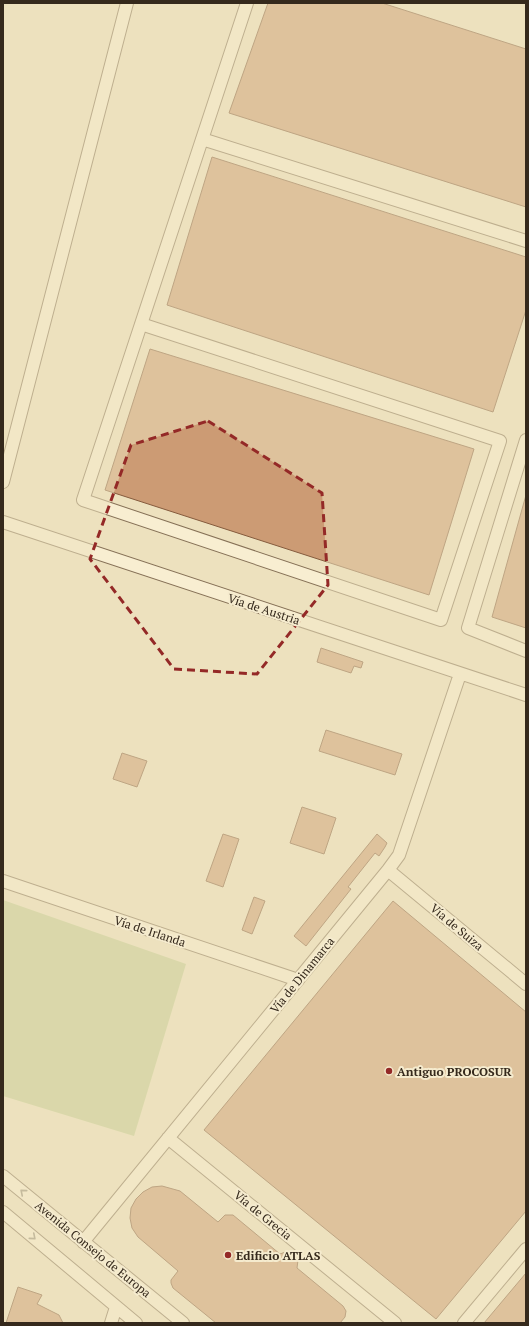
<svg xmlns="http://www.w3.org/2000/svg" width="529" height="1326" viewBox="0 0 529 1326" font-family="'PT Serif',serif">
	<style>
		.green { fill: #c3cb93 }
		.building { fill: #cc9b74; stroke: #855b3d }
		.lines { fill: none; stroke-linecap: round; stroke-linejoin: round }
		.lane-casing { stroke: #867157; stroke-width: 14 }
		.lane { stroke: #f8eed1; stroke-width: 12 }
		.oneway { stroke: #968c76 }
		.marked { fill: none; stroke: #942927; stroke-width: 3; stroke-dasharray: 8 5; stroke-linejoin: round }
		.poi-dot { fill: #942927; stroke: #f5ebce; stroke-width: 1.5 }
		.labels { text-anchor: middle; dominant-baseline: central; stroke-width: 4; stroke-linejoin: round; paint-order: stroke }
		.street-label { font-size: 12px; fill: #35291c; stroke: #f5ebce }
		.poi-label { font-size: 12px; font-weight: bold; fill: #35291c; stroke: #f5ebce; text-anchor: start }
	</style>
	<rect width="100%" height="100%" fill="#ede1be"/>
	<!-- green -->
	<path class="green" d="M3,900L186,964L134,1136L3,1096Z"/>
	<!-- building -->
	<path class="building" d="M268,3H382L526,49V207L229,113Z
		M212,157L526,257V310L493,412L167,305Z
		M150,349L474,449L429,595L105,490Z
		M526,495V628L492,617Z
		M321,648L363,662L361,668L354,666L351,673L317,662Z
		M326,730L402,754L395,775L319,751Z
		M122,753L147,761L137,787L113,779Z
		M302,807L336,818L324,854L290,843Z
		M223,834L239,839L223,887L206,881Z
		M377,834L387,843L385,847L379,856L375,853L348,887L351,889L306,946L294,936Z
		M254,897L265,901L252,934L242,930Z
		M393,901L526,1012V1211L436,1319L204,1130Z
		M162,1186L180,1191L218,1222L225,1215H233L280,1254L288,1251L294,1254L298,1260L297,1268L343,1306L346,1311L345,1317L340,1323H216L173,1288L171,1283V1280L178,1271L138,1237L132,1228L130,1218L131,1208L136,1199L143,1192L152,1187Z
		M526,1273V1323H484Z
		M18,1287L42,1295L37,1304L59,1315L63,1323H6Z"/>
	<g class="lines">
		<!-- lane casing -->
		<g class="lane-casing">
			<path id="lane" d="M202,139L526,241
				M141,324L500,441L441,620L83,500C138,334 192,169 247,3
				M526,440L468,628L526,651
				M3,482L127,3
				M3,522L526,695
				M388,870L526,984
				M3,881L298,980
				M168,1138L395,1323
				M3,1176L183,1323
				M3,1212L136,1323
				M83,1242L388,870L399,855L460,674
				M111,1323L116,1307
				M464,1323L526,1249"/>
		</g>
		<!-- lane -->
		<use href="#lane" class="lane"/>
	</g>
	<!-- one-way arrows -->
	<defs><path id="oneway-chevron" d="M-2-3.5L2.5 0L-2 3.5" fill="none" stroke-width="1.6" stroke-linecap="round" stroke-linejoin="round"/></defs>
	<g class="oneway">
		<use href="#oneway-chevron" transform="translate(23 1192) rotate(-140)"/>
		<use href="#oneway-chevron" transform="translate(33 1237) rotate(40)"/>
	</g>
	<!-- marked area -->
	<path d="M0 0H529V1326H0ZM208,421L322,493L328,585L257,674L174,669L90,559L131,445Z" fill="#ede1be" fill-opacity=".55" fill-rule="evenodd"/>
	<path class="marked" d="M208,421L322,493L328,585L257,674L174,669L90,559L131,445Z"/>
	<!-- markers -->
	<g class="poi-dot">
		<circle cx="389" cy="1071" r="4"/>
		<circle cx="228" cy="1255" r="4"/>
	</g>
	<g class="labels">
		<!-- street labels -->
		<g class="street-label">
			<text transform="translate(264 609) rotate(18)">Vía de Austria</text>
			<text transform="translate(457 927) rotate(40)">Vía de Suiza</text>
			<text transform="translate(150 931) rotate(18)">Vía de Irlanda</text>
			<text transform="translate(302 975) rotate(-51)">Vía de Dinamarca</text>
			<text transform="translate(263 1215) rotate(39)">Vía de Grecia</text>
			<text transform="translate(93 1249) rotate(39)">Avenida Consejo de Europa</text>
		</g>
		<!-- poi labels -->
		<g class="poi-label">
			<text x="397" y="1071">Antiguo PROCOSUR</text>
			<text x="236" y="1255">Edificio ATLAS</text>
		</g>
	</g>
	<!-- border -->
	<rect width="529" height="1326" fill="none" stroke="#35291c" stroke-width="8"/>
</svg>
